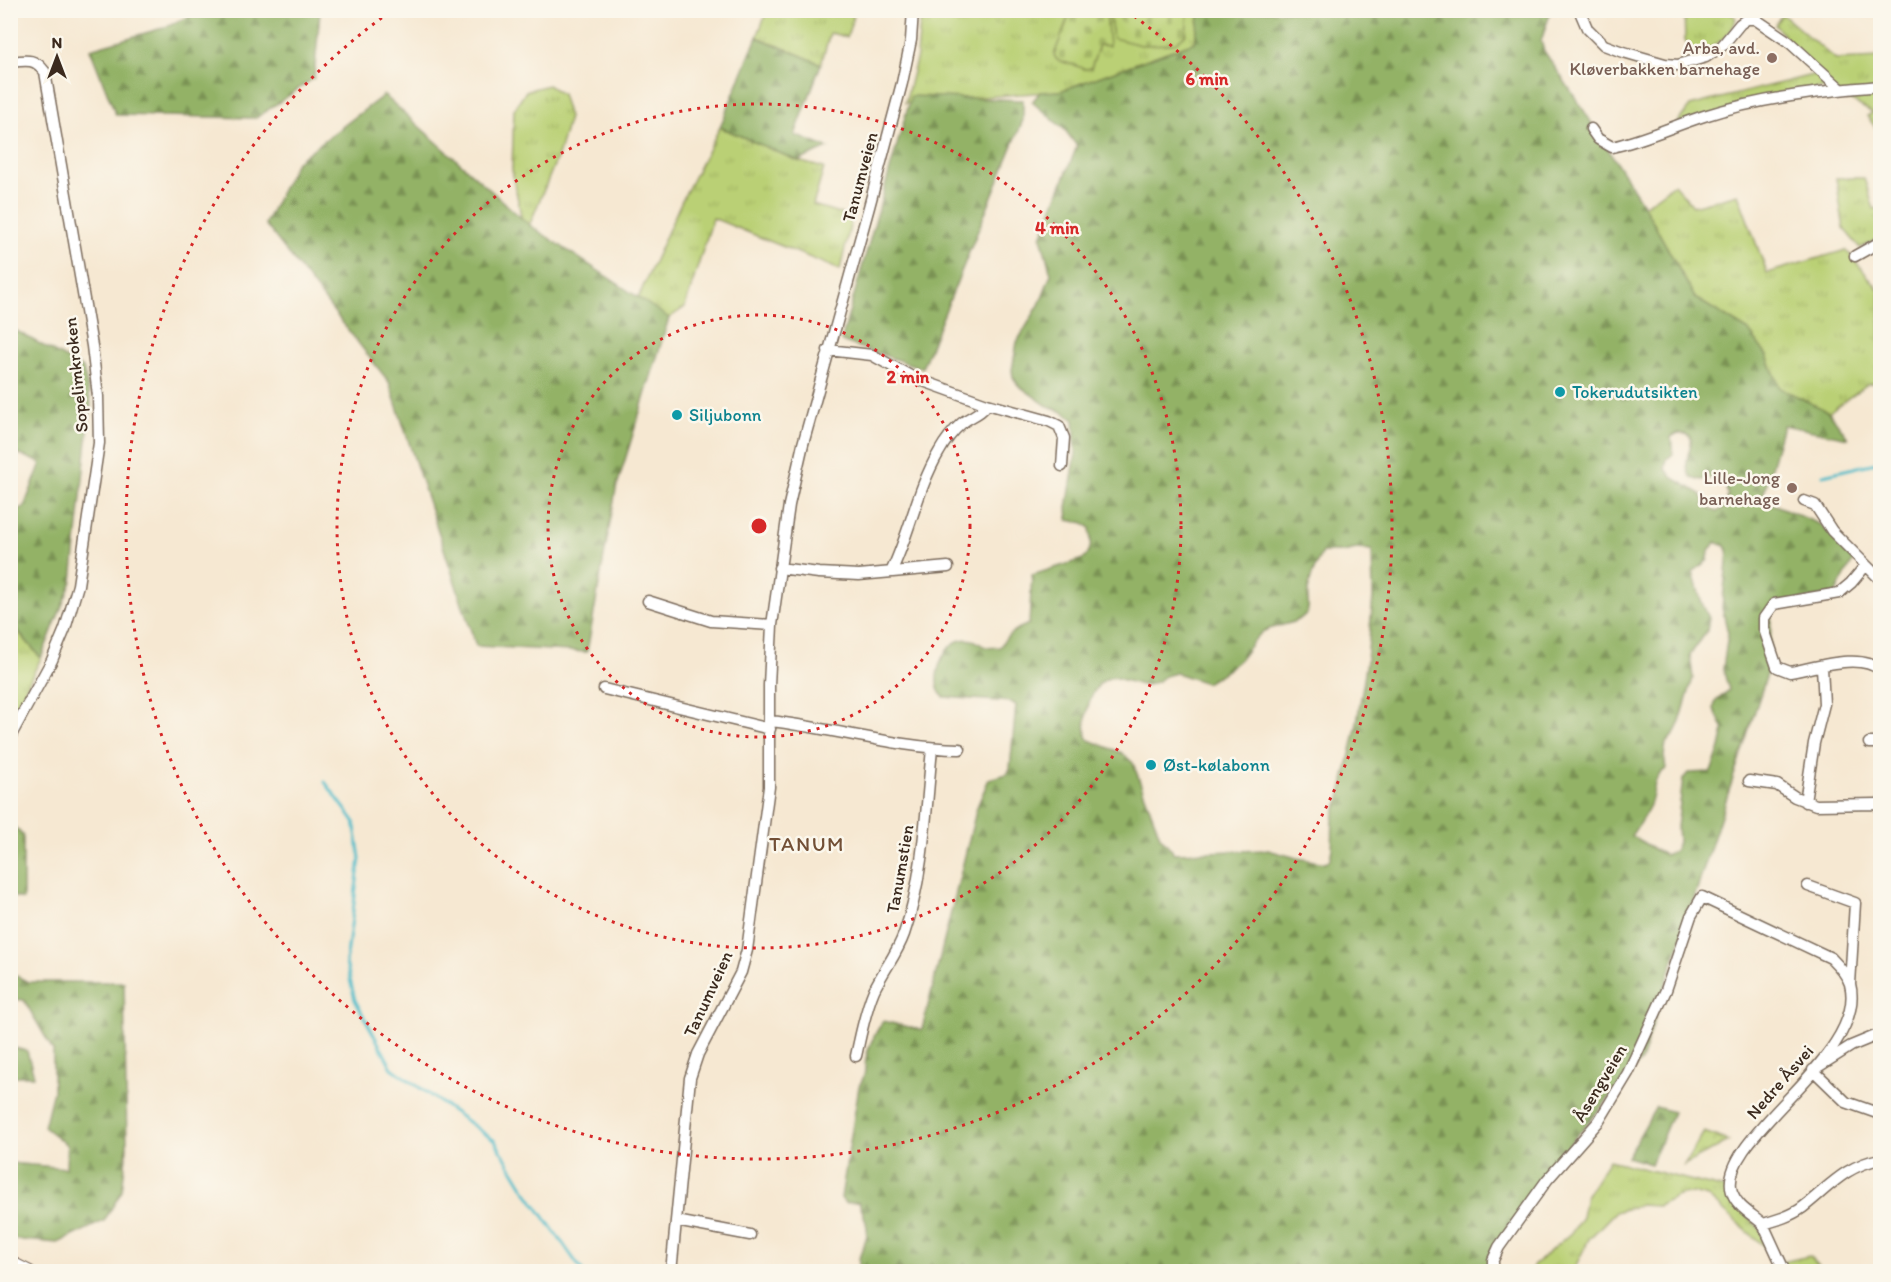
<svg xmlns="http://www.w3.org/2000/svg" width="1891" height="1282" viewBox="0 0 1891 1282" font-family="Itim,sans-serif">
	<style>
		.grass { fill: url(#grass-tufts); stroke: #7a7d49; stroke-width: 1.5 }
		.forest { fill: url(#forest-firs); stroke: #676e42; stroke-width: 1.5; fill-rule: evenodd }
		.cemetery { fill: url(#cemetery-stones); stroke: #7a7d49; stroke-width: 1.5 }
		.park { fill: url(#park-crowns); stroke: #7a7d49; stroke-width: 1.5 }
		.lines { fill: none; stroke-linecap: round; stroke-linejoin: round }
		.stream { stroke: #4fbcc9; stroke-width: 3 }
		.minor-casing { stroke: #7c6c5d; stroke-width: 13 }
		.tertiary-casing { stroke: #7c6c5d; stroke-width: 14 }
		.minor { stroke: #fff; stroke-width: 10 }
		.tertiary { stroke: #fff; stroke-width: 12 }
		.ring { fill: none; stroke: #d62828; stroke-width: 3; stroke-dasharray: 3 6 }
		.education-dot { fill: #8d6e63; stroke: #fbf7ec; stroke-width: 2 }
		.culture-dot { fill: #0f9aa8; stroke: #fbf7ec; stroke-width: 2 }
		.labels { text-anchor: middle; dominant-baseline: central; stroke-width: 5; stroke-linejoin: round; paint-order: stroke }
		.education-label { font-size: 18px; fill: #785e54; stroke: #fbf7ec; text-anchor: end }
		.street-label { font-size: 18px; fill: #3b2a1e; stroke: #fbf7ec }
		.culture-label { font-size: 18px; fill: #0d838f; stroke: #fbf7ec; text-anchor: start }
		.quarter-label { font-size: 21px; letter-spacing: 1.5px; fill: #724f35; stroke: #fbf7ec }
		.centre { fill: #d62828; stroke: #fbf7ec; stroke-width: 3 }
		.ring-label { font-size: 18px; text-anchor: middle; font-weight: bold; fill: #d62828; stroke: #fbf7ec; stroke-width: 5; stroke-linejoin: round; paint-order: stroke }
	</style>
	<defs>
		<pattern id="grass-tufts" width="24" height="20" patternUnits="userSpaceOnUse" patternTransform="scale(1.5)"><rect width="24" height="20" fill="#bad074"/><path d="M3 7l-1-3M5 7V3M7 7l1-3M15 17l-1-3M17 17v-4M19 17l1-3" fill="none" stroke="#a1b364"/></pattern>
		<pattern id="forest-firs" width="22" height="20" patternUnits="userSpaceOnUse" patternTransform="scale(1.5)"><rect width="22" height="20" fill="#93b266"/><path d="M5 1l3.5 6h-7zM16 11l3.5 6h-7z" fill="#799153"/></pattern>
		<pattern id="cemetery-stones" width="16" height="16" patternUnits="userSpaceOnUse" patternTransform="scale(1.5)"><rect width="16" height="16" fill="#bad074"/><path d="M2 7V4a2 2 0 0 1 4 0v3zM10 15v-3a2 2 0 0 1 4 0v3z" fill="#a1b364"/></pattern>
		<pattern id="park-crowns" width="20" height="18" patternUnits="userSpaceOnUse" patternTransform="scale(1.5)"><rect width="20" height="18" fill="#bad074"/><path d="M2 6a3 3 0 1 1 6 0M12 15a3 3 0 1 1 6 0" fill="none" stroke="#a1b364"/></pattern>
	</defs>
	<rect width="100%" height="100%" fill="#fbf7ec"/>
	<filter id="ink" filterUnits="userSpaceOnUse"><feTurbulence type="fractalNoise" baseFrequency=".0167" numOctaves="2"/><feDisplacementMap in="SourceGraphic" scale="12" xChannelSelector="R" yChannelSelector="G"/><feConvolveMatrix kernelMatrix="1 2 1 2 8 2 1 2 1" color-interpolation-filters="sRGB"/></filter>
	<filter id="wash" filterUnits="userSpaceOnUse"><feTurbulence type="fractalNoise" baseFrequency=".008" numOctaves="4" result="noise"/><feDisplacementMap in="SourceGraphic" scale="24" xChannelSelector="R" yChannelSelector="G"/><feGaussianBlur stdDeviation="1.35" result="paint"/><feColorMatrix in="noise" values="0 0 0 0 0 0 0 0 0 0 0 0 0 0 0 0 0 1.4 0 .05"/><feComposite in="paint" operator="in"/></filter>
	<g filter="url(#wash)">
		<rect width="100%" height="100%" fill="#f6e8d2"/>
		<!-- grass -->
		<path class="grass" d="M1719,10L1730,13L1736,18C1733,37 1711,48 1694,56L1685,40L1684,11Z
			M767,11H855L847,37L830,33L821,64L757,37Z
			M921,11H1200L1195,42L1060,91L905,103L917,56Z
			M1782,14L1836,60L1880,58V130L1878,131L1867,116L1873,113L1827,87L1677,123L1690,106L1816,74L1775,25Z
			M548,85L562,94L569,117L559,153L525,236L512,170L514,110L526,91Z
			M720,127L798,161L824,168L813,205L852,217L840,270L713,218L685,307L669,318L634,307L682,200Z
			M1836,178H1864L1874,209L1880,208V238L1860,248L1844,229Z
			M1674,184L1693,206L1738,194L1767,273L1846,250L1880,291V384L1869,383L1829,412L1780,388L1767,356L1749,331L1695,298L1644,206Z
			M11,623L41,658L11,718Z
			M1609,1160L1725,1189L1730,1199L1760,1229L1774,1264L1809,1256L1824,1271H1810L1783,1266L1785,1271H1776L1774,1264L1765,1247L1708,1197L1692,1193L1678,1196L1658,1206L1640,1205L1615,1212L1589,1239L1573,1271L1533,1272V1266L1573,1231L1582,1217L1586,1196Z"/>
		<!-- forest -->
		<path class="forest" d="M201,11H320L314,78L256,118L116,115L90,49L166,27Z
			M1200,11H1551L1541,41L1544,51L1581,106L1644,206L1695,298L1749,331L1767,356L1780,388L1829,412L1848,438L1783,425L1762,499L1821,525L1854,559L1835,594L1771,605L1770,665L1641,1061L1555,1161L1485,1271H860C857,1258 861,1252 866,1239C870,1227 863,1214 859,1202L845,1203L841,1198L859,1086C867,1074 864,1070 866,1058C869,1044 876,1032 883,1021L922,1030L977,807L989,779L1007,774L1010,769L1016,705L1011,702L944,697C936,691 936,679 938,670C942,654 953,635 973,640C978,641 981,646 986,647C990,648 996,647 1000,647C1007,634 1016,629 1029,624L1032,575L1083,559C1093,550 1091,540 1090,528L1084,523L1068,520L1067,508L1076,453L1074,420L1063,412L1046,405L1018,385L1013,377L1012,370L1017,342L1039,305L1051,274L1041,237L1077,146L1065,130L1032,102L1040,92L1060,91L1195,42ZM1678,433C1708,435 1676,455 1691,477L1702,480L1710,478L1725,485L1728,495L1725,507L1717,512L1709,508L1701,494L1673,478L1665,468L1667,459L1673,454L1671,437ZM1716,542L1725,546L1728,553L1722,608L1728,633L1723,669L1729,690L1715,702L1714,709L1724,730L1720,748L1711,772L1688,773L1683,779L1677,827L1678,842L1674,851L1665,855C1653,850 1643,841 1631,836C1637,827 1644,817 1649,807C1656,794 1650,779 1666,769L1664,756L1666,743L1674,734L1680,722L1693,678L1690,655L1707,631L1709,618L1701,601L1693,572L1708,560L1709,550ZM1356,549L1372,550L1373,597L1367,660L1356,728L1339,803C1327,822 1337,842 1329,861L1325,863L1297,858L1268,850L1174,853L1160,836L1133,763L1122,753L1089,740C1081,727 1088,699 1097,687C1100,682 1107,678 1113,677L1145,686L1158,681L1165,676L1176,673L1206,683C1216,677 1228,670 1237,662C1247,653 1252,639 1264,631C1277,624 1303,625 1308,609C1309,604 1307,596 1308,591C1310,577 1316,564 1322,552H1344Z
			M757,37L821,64L795,135L828,148L798,161L720,127Z
			M384,95L528,224L669,318L616,489L587,652L476,646L389,382L265,224L296,162Z
			M911,96L1023,100V120L922,368L841,341Z
			M10,325L13,329L83,368L91,403L72,581L41,658L11,623V512L24,507L41,463L11,451Z
			M11,824L23,835V899L11,896Z
			M11,973L28,982H124L127,1148L122,1191L104,1221L58,1243L11,1239V1163L66,1168L67,1145L44,1127L53,1091V1050L24,1000L11,999Z
			M11,1047L27,1051L34,1076H11Z
			M1656,1107L1673,1112L1651,1164L1627,1157Z"/>
		<!-- cemetery -->
		<path class="cemetery" d="M1071,11H1106L1109,46L1099,45L1091,68L1086,69L1057,60L1054,55Z
			M1109,11H1188L1186,34L1174,44L1141,45L1113,38Z"/>
		<!-- park -->
		<path class="park" d="M1704,1132L1729,1141L1684,1165Z"/>
		<g class="lines">
			<!-- stream -->
			<path class="stream" d="M1823,475L1880,462
				M325,782L354,821L360,858L346,963L355,1000L392,1068L495,1141L525,1190L583,1272"/>
		</g>
	</g>
	<g filter="url(#ink)">
		<g class="lines">
			<!-- minor casing -->
			<g class="minor-casing">
				<path id="minor" d="M1581,14L1587,28L1604,45L1620,51L1665,64L1678,65L1706,57L1722,46L1740,24L1747,19H1755L1789,42L1841,89
					M10,62C27,60 35,58 45,72L92,346L98,396L99,443L78,585L65,629L52,660L10,737
					M1591,129L1598,139L1612,147C1644,140 1673,126 1704,116C1760,98 1821,91 1880,86
					M1855,256L1880,242
					M828,350L872,355L912,377L987,404L1049,421L1059,426L1064,438L1062,466
					M1804,501L1815,505L1832,531L1880,579
					M1866,565L1851,583L1839,593L1774,604L1764,618V629L1777,667L1790,672C1814,668 1861,652 1880,670
					M779,568L819,573L859,575L948,567
					M891,572C910,533 917,489 939,452C945,441 953,431 962,423C972,415 980,415 987,404
					M648,601L711,621L772,625
					M604,689L770,729
					M770,721C834,728 896,748 960,749
					M1869,743H1880
					M1749,781L1777,785L1795,797L1816,805L1877,804L1880,808
					M1805,802L1814,743L1824,704L1822,667
					M1808,886L1855,903L1850,984
					M1880,1034L1851,1046L1813,1070L1846,1102L1880,1114
					M856,1056C861,1034 865,1011 874,990C883,971 897,954 904,934C924,877 926,808 932,749
					M676,1221L750,1235
					M1763,1224L1785,1272
					M671,1272L690,1078L698,1054L741,972L747,950L769,787V685L772,625L789,505L803,444L869,207L902,83L911,40L913,10
					M1497,1272L1493,1266V1260L1499,1247L1547,1180L1599,1121L1628,1073L1666,990L1691,916L1702,897L1831,958C1838,965 1847,975 1850,984C1869,1057 1715,1138 1732,1192C1737,1207 1752,1214 1763,1224C1777,1220 1791,1216 1802,1208C1829,1187 1845,1166 1880,1159"/>
			</g>
			<!-- tertiary casing -->
			<g class="tertiary-casing">
				<path id="tertiary" d="M10,1262L30,1272"/>
			</g>
			<!-- minor -->
			<use href="#minor" class="minor"/>
			<!-- tertiary -->
			<use href="#tertiary" class="tertiary"/>
		</g>
	</g>
	<!-- distance rings -->
	<g class="ring">
		<circle cx="759" cy="526" r="211"/>
		<circle cx="759" cy="526" r="422"/>
		<path d="M1127 11A633 633 0 1 1 391 11"/>
	</g>
	<!-- markers -->
	<g class="education-dot">
		<circle cx="1772" cy="58" r="6"/>
		<circle cx="1792" cy="488" r="6"/>
	</g>
	<g class="culture-dot">
		<circle cx="1560" cy="392" r="6"/>
		<circle cx="677" cy="415" r="6"/>
		<circle cx="1151" cy="765" r="6"/>
	</g>
	<g class="labels">
		<!-- education labels -->
		<g class="education-label">
			<text x="1760" y="48">Arba, avd.<tspan x="1760" dy="21">Kløverbakken barnehage</tspan></text>
			<text x="1780" y="478">Lille-Jong<tspan x="1780" dy="21">barnehage</tspan></text>
		</g>
		<!-- street labels -->
		<g class="street-label">
			<text transform="translate(860 177) rotate(-75)">Tanumveien</text>
			<text transform="translate(76 375) rotate(-96)">Sopelimkroken</text>
			<text transform="translate(900 869) rotate(-80)">Tanumstien</text>
			<text transform="translate(708 994) rotate(-65)">Tanumveien</text>
			<text transform="translate(1780 1082) rotate(-49)">Nedre Åsvei</text>
			<text transform="translate(1600 1083) rotate(-59)">Åsengveien</text>
		</g>
		<!-- culture labels -->
		<g class="culture-label">
			<text x="1572" y="392">Tokerudutsikten</text>
			<text x="689" y="415">Siljubonn</text>
			<text x="1163" y="765">Øst-kølabonn</text>
		</g>
		<!-- quarter labels -->
		<g class="quarter-label">
			<text x="807" y="843">TANUM</text>
		</g>
	</g>
	<circle cx="759" cy="526" r="9" class="centre"/>
	<g class="ring-label">
		<text x="1207" y="85">6 min</text>
		<text x="1057" y="234">4 min</text>
		<text x="908" y="383">2 min</text>
	</g>
	<!-- margin -->
	<rect width="1891" height="1282" fill="none" stroke="#fbf7ec" stroke-width="36"/>
	<!-- north arrow -->
	<g transform="translate(57 57)" stroke="#fbf7ec" stroke-width="4.5" paint-order="stroke">
	<path d="M0-4.5L10 22L0 15L-10 22Z" fill="#3b2a1e"/>
	<text y="-9" font-size="16" font-weight="bold" text-anchor="middle" fill="#3b2a1e">N</text>
	</g>
</svg>
